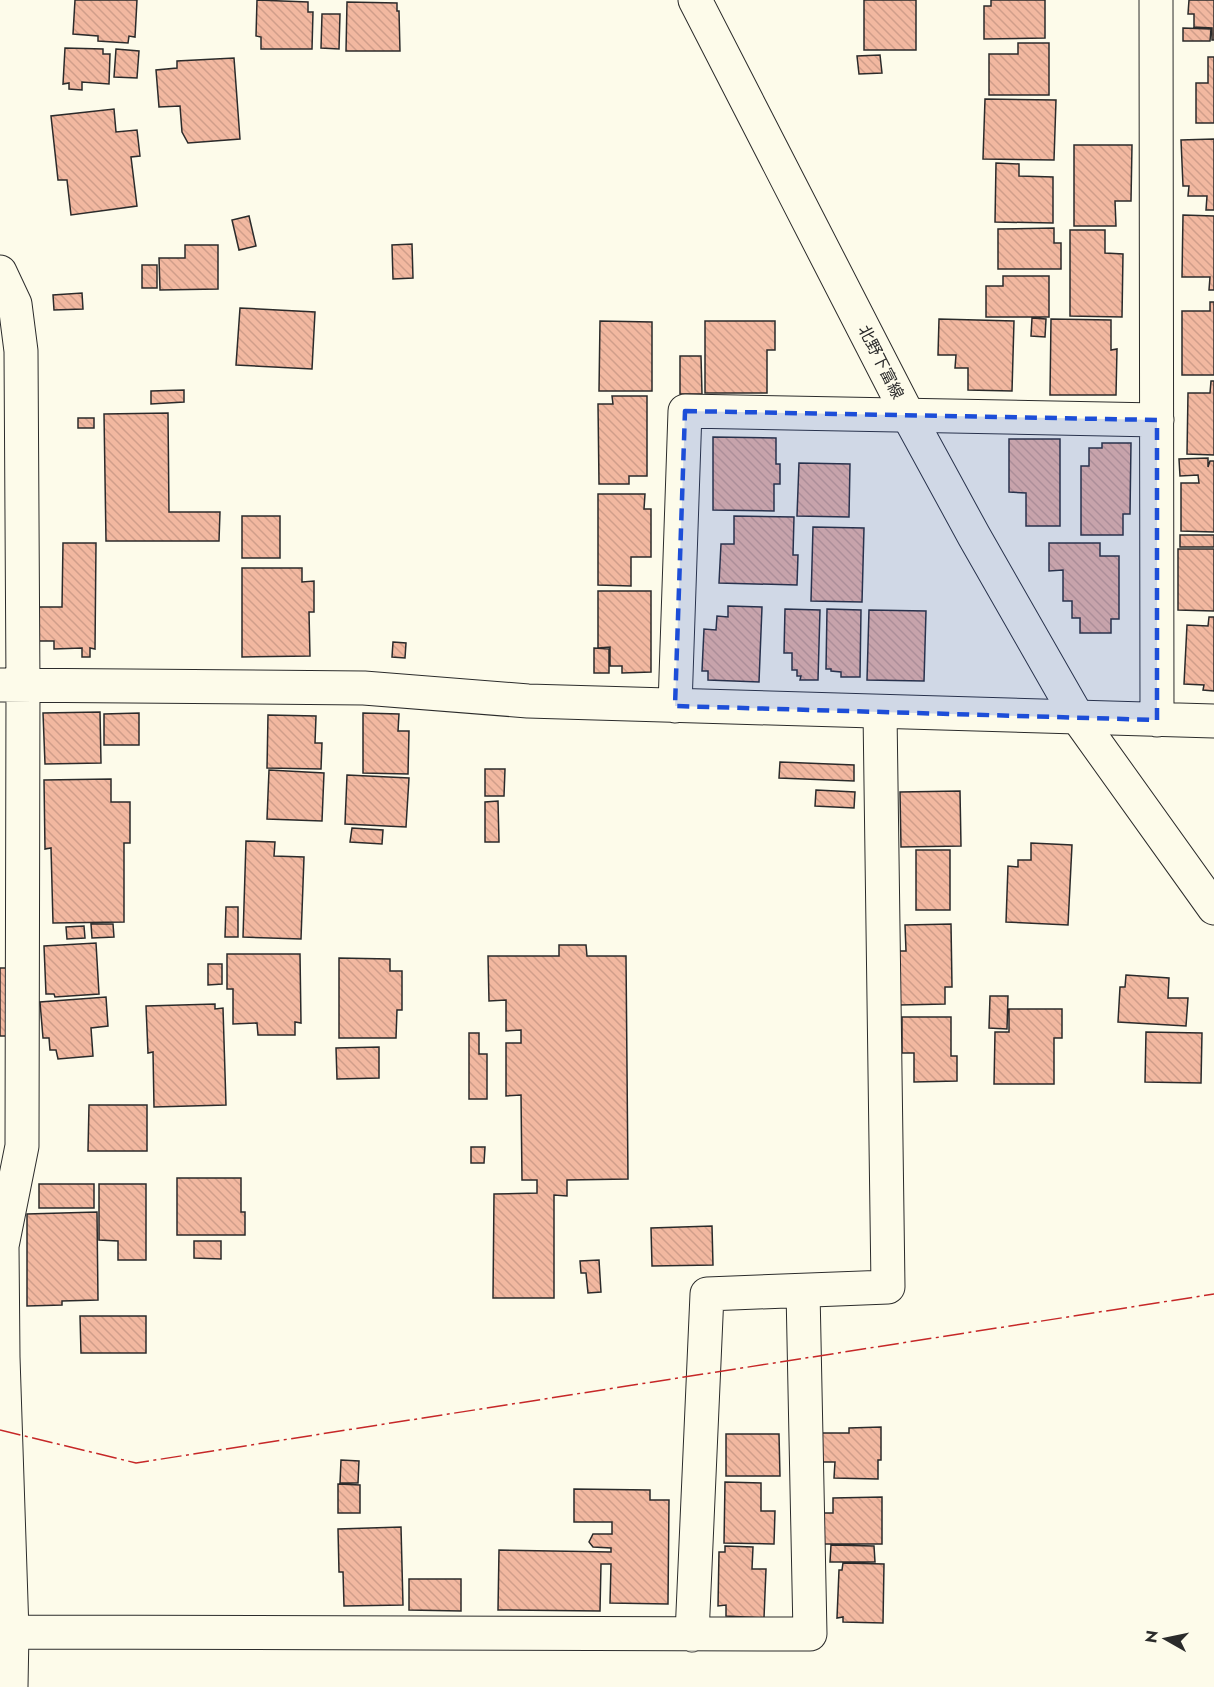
<svg xmlns="http://www.w3.org/2000/svg" width="1214" height="1687" viewBox="0 0 1214 1687" font-family="Jost,'Noto Sans JP',sans-serif">
	<style>
		.building { fill: url(#building-back-hatch); stroke: #2b2b2b; stroke-width: 1.5 }
		.lines { fill: none; stroke-linecap: round; stroke-linejoin: round }
		.minor-casing { stroke: #2b2b2b; stroke-width: 35 }
		.tertiary-casing { stroke: #2b2b2b; stroke-width: 35 }
		.minor { stroke: #fdfbea; stroke-width: 33 }
		.tertiary { stroke: #fdfbea; stroke-width: 33 }
		.power { stroke: #c62828; stroke-width: 1.5; stroke-dasharray: 21 4.5 3 4.5; stroke-linecap: butt }
		.marked { fill: #1d4ed8; fill-opacity: 0.2; stroke: #1d4ed8; stroke-width: 4.5; stroke-dasharray: 12 8; stroke-linejoin: round }
		.labels { text-anchor: middle; dominant-baseline: central; stroke-width: 4.5; stroke-linejoin: round; paint-order: stroke }
		.street-label { font-size: 16px; fill: #2b2b2b; stroke: #fdfbea }
	</style>
	<defs>
		<pattern id="building-back-hatch" width="6" height="6" patternUnits="userSpaceOnUse" patternTransform="scale(1.5)"><rect width="6" height="6" fill="#f2b8a0"/><path d="M-1 5l2 2M0 0l6 6M5-1l2 2" fill="none" stroke="#d09e8a"/></pattern>
	</defs>
	<rect width="100%" height="100%" fill="#fdfbea"/>
	<!-- building -->
	<path class="building" d="M75,0H137L135,37L129,36L128,43L98,41V36L73,34Z
		M257,0L308,2V12H313L312,49H261V37L256,36Z
		M864,0H916V50H864Z
		M991,0H1045V38L984,39V6H991Z
		M1189,0H1214V40H1212V28L1194,27V14H1188Z
		M347,2L397,3V11H399L400,51H346Z
		M322,14H340L339,49L321,48Z
		M1183,28L1211,29L1210,41H1183Z
		M1018,43H1049V95H989V54H1018Z
		M65,48L103,49V54H110L109,84L82,82V90L69,89V83L63,84Z
		M116,49L139,51L137,78L114,77Z
		M880,55L882,73L859,74L857,56Z
		M1208,57H1214V123H1196V83H1208Z
		M234,58L240,139L188,143L182,132L180,106L159,107L156,70L177,68V61Z
		M985,99L1056,100L1054,160L983,159Z
		M114,109L116,132L137,130L140,156L131,157L137,206L71,215L67,180H58L51,116Z
		M1214,139V210H1206L1207,196H1188L1189,186H1183L1181,140Z
		M1074,145H1132L1131,201H1115L1116,226H1074Z
		M996,163L1019,164V176L1053,177V223L995,222Z
		M1183,215L1214,216V290H1209L1210,277H1182Z
		M249,216L256,246L239,250L232,220Z
		M1054,228V243H1061V269H998V229Z
		M1070,230H1105V253L1123,254L1122,317L1070,316Z
		M412,244L413,278L393,279L392,245Z
		M185,245H218V289L160,290L159,258H185Z
		M142,265H157V288H142Z
		M1003,276H1049V317H986V286H1003Z
		M82,293L83,309L54,310L53,295Z
		M1210,302H1214V375H1182V311H1210Z
		M240,308L315,312L312,369L236,365Z
		M1032,318L1046,319L1045,337L1031,336Z
		M939,319L1014,321L1012,391L968,390V368H955L956,355H938Z
		M1051,319L1111,320V350L1117,349L1116,395H1050Z
		M600,321L652,322V391H599Z
		M705,321H775V350H767V393H705Z
		M680,356H701L702,394H680Z
		M1211,381H1214V455L1187,454L1188,393H1210Z
		M184,390V402L151,404V391Z
		M612,396H647V476H629V484H599L598,404H613Z
		M168,413L169,512H220L219,541H106L104,414Z
		M78,418H94V428H78Z
		M713,437L776,438V464H780V484H774V511L713,510Z
		M1009,439H1060V526H1026V493L1009,492Z
		M1102,443H1131L1130,514H1123V535H1081V466H1089V448H1102Z
		M1208,458V467L1210,461H1214V532L1181,531V483H1199L1198,475L1180,476L1179,459Z
		M799,463L850,464L849,517L797,516Z
		M598,494H645L644,509H651V557H631V586L598,585Z
		M242,516H280V558H242Z
		M734,516L794,517L793,555H798L797,585L719,583L721,544H734Z
		M813,527L864,528L862,602L811,601Z
		M1180,535H1214V547H1180Z
		M63,543H96L95,649L90,648V657H82V648L54,649V641H37L38,607H62Z
		M1049,543H1100V556H1119V619H1111V633H1080V618H1072V601H1063V570L1049,571Z
		M1178,549H1214V611L1178,610Z
		M242,568H302V582L314,581V612H309L310,656L242,657Z
		M598,591H651V672L622,673V666H610V647L598,648Z
		M728,606L762,607L759,682L708,680V671H702L704,629L716,630L717,616L728,617Z
		M785,609L820,610L818,680H800L801,676H797V670H792V653H784Z
		M827,609L861,610L860,677H841V672L831,671V669H826Z
		M869,610L926,611L924,681L867,680Z
		M1209,617H1214V691L1203,690L1204,685L1184,684L1187,625L1208,626Z
		M393,642L406,643L405,658L392,657Z
		M594,648L609,649V673H594Z
		M100,712L101,763L45,764L43,713Z
		M139,713V745H104V714Z
		M363,713L399,714L398,731H409L408,774L363,773Z
		M268,715L316,716L315,743H322L321,769L267,768Z
		M780,762L854,765V781L779,778Z
		M485,769H505L504,796H485Z
		M269,770L324,773L322,821L267,819Z
		M347,775L409,778L406,827L345,824Z
		M111,779V802H130V843H124V922L53,923L51,848L45,849L44,780Z
		M816,790L855,792L854,808L815,806Z
		M960,791L961,846L901,847L900,792Z
		M498,801L499,842H485V802Z
		M352,828L383,830L382,844L350,842Z
		M246,841L275,842L274,856L304,857L301,939L243,937Z
		M1031,843L1072,845L1068,925L1006,922L1008,866L1018,867V860H1031Z
		M916,850H950V910H916Z
		M226,907H238V937H225Z
		M91,924H113L114,937L92,938Z
		M951,924L952,987H945V1004L899,1005L898,951H906L905,925Z
		M84,926L85,938L67,939L66,927Z
		M96,943L99,994L55,997L54,994H46L44,946Z
		M559,945H586L587,956H626L628,1179L567,1180V1196L554,1195V1298H493L494,1194L537,1193V1180H522L521,1095L506,1096V1043H521V1030L506,1031V1000L489,1001L488,956H559Z
		M227,954H300L301,1023L295,1022V1035H258L257,1023L233,1024V989H227Z
		M339,958L390,959V971H402V1010H397L396,1038H339Z
		M208,964H222V984L208,985Z
		M0,968H6L7,1036H0Z
		M1126,975L1169,978L1168,998H1188L1186,1026L1118,1022L1120,987H1125Z
		M990,996H1008L1007,1029L989,1028Z
		M106,997L108,1026L91,1028L93,1056L58,1059L56,1050H50L49,1038H43L40,1002Z
		M215,1004V1009L223,1008L226,1105L154,1107L153,1052L148,1053L146,1006Z
		M1009,1009H1062V1038H1054V1084H994L995,1032H1009Z
		M902,1017H951V1056H957V1081L914,1082V1053H902Z
		M1146,1032L1202,1033L1201,1083L1145,1082Z
		M469,1033H479V1054H487V1099H469Z
		M379,1047V1078L337,1079L336,1048Z
		M89,1105H147V1151H88Z
		M471,1147H485L484,1163H471Z
		M177,1178H241V1212H245V1235H177Z
		M39,1184H94V1208H39Z
		M99,1184H146V1260H118V1241L99,1240Z
		M97,1212L98,1300L62,1301V1305L27,1306V1214Z
		M712,1226L713,1265L652,1266L651,1228Z
		M194,1241H221V1259L194,1258Z
		M599,1260L601,1292L588,1293L586,1273H581L580,1261Z
		M80,1316H146V1353H81Z
		M881,1427V1460H878V1479L834,1478L835,1462H821V1433H849V1428Z
		M726,1434H779L780,1476H726Z
		M341,1460L359,1461L358,1483H340Z
		M725,1482L761,1483V1511H775L774,1544L724,1543Z
		M338,1484L360,1485V1513H338Z
		M574,1489L650,1490V1500H669L668,1604L610,1603L611,1564H601L600,1611L498,1610L499,1550L611,1552V1548L593,1547L589,1542L593,1534H612V1522H574Z
		M882,1497V1544H823V1513H833V1498Z
		M401,1527L403,1605L344,1606L343,1572H339L338,1529Z
		M831,1545L874,1546L875,1562H830Z
		M725,1546L753,1547L752,1569H766L764,1618L726,1616V1605L718,1606L719,1552H725Z
		M843,1563L884,1564L883,1623L843,1622V1617L837,1618L839,1570H842Z
		M409,1579H461V1611L409,1610Z"/>
	<g class="lines">
		<!-- minor casing -->
		<g class="minor-casing">
			<path id="minor" d="M1156,0L1157,720
				M0,272L15,304L21,351L23,685L22,1146L2,1246L3,1357L12,1632L11,1687
				M2,685L364,688L528,701L1214,721
				M675,706L685,411L1157,420
				M12,1632L810,1634L803,1291
				M692,1635L707,1294L888,1287L880,712"/>
		</g>
		<!-- tertiary casing -->
		<g class="tertiary-casing">
			<path id="tertiary" d="M695,0L908,415L974,536L1078,718L1214,908"/>
		</g>
		<!-- minor -->
		<use href="#minor" class="minor"/>
		<!-- tertiary -->
		<use href="#tertiary" class="tertiary"/>
		<!-- power -->
		<path class="power" d="M0,1430L136,1463L1214,1294"/>
	</g>
	<!-- marked area -->
	<path class="marked" d="M685,411L1157,420V720L675,706Z"/>
	<g class="labels">
		<!-- street labels -->
		<g class="street-label">
			<text transform="translate(881 362) rotate(63)">北野下富線</text>
		</g>
	</g>
	<!-- north arrow -->
	<g transform="translate(1166 1639) rotate(279)" stroke="#fdfbea" stroke-width="4.5" paint-order="stroke">
	<path d="M0-4.5L10 22L0 15L-10 22Z" fill="#2b2b2b"/>
	<text y="-9" font-size="16" font-weight="bold" text-anchor="middle" fill="#2b2b2b">N</text>
	</g>
</svg>
